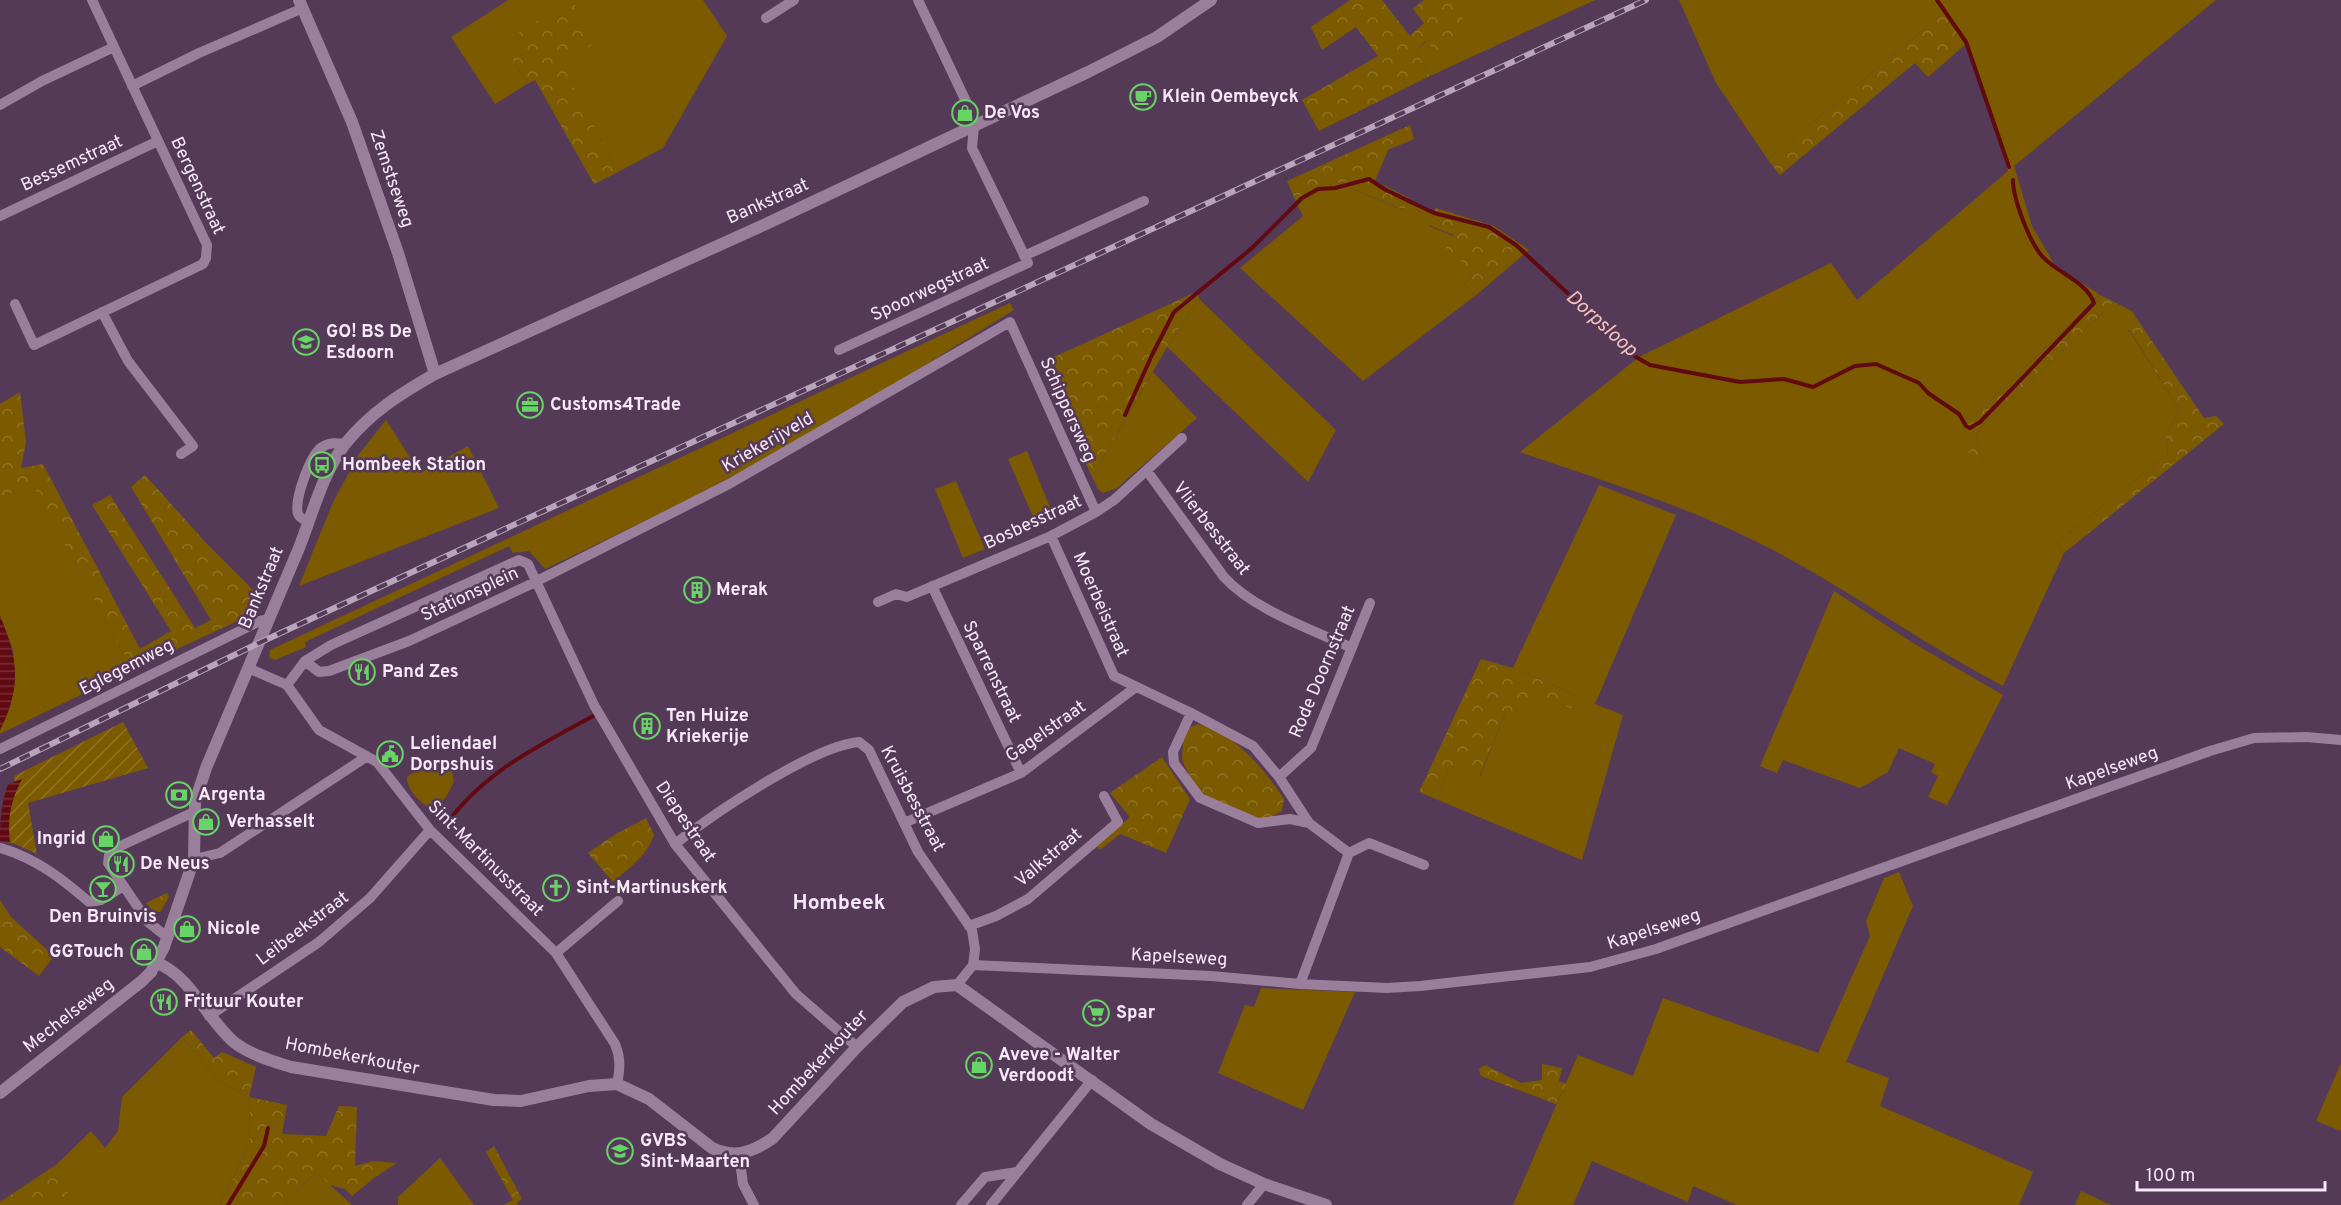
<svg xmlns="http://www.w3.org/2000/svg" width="2341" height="1205" viewBox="0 0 2341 1205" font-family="Overpass,sans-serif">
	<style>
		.grass { fill: #7b5a00 }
		.forest { fill: url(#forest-crowns) }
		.garden { fill: url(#garden-furrows) }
		.water { fill: url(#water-rules) }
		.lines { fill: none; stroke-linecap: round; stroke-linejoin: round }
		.stream { stroke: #620a12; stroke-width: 4 }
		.minor { stroke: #9a7f9c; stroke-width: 10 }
		.tertiary { stroke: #9a7f9c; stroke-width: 12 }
		.rail-casing { stroke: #b8a4bb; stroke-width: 6 }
		.rail { stroke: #553a58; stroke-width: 4; stroke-dasharray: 11; stroke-linecap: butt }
		.labels { text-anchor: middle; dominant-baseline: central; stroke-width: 5; stroke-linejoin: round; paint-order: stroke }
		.poi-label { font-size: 18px; font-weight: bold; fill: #f8e8fa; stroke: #553a58; text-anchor: start }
		.street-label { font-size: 18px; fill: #f8e8fa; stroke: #553a58 }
		.water-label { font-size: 20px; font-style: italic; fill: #f7c3bf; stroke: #553a58 }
		.quarter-label { font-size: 21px; font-weight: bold; fill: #f8e8fa; stroke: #553a58 }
	</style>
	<defs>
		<pattern id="forest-crowns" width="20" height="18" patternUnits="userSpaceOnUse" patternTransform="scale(1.5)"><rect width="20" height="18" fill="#7b5a00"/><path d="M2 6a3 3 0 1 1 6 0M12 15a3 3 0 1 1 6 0" fill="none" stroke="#8e7226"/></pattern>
		<pattern id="garden-furrows" width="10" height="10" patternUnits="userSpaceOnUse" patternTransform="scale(1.5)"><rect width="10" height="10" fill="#7b5a00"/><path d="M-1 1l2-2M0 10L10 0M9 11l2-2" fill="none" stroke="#8e7226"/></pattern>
		<pattern id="water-rules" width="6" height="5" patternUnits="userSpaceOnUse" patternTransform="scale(1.5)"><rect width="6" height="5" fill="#620a12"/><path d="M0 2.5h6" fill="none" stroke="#792e35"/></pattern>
	</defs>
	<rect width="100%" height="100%" fill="#553a58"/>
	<!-- grass -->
	<path class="grass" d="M508,0H703L727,36L663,148L618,172L561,64L517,54L511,58L527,84L495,104L451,37Z
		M1448,0H1595L1430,76L1425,70L1417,49L1427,41Z
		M1679,0H2216L2014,166L2032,226L2054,264L2100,295L1964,426L1983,462L1976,437L1979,429L2114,302L2132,311L2139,322L2129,330L2179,409L2166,437L2168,454L2057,543L2064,553L2003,686C1911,638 1829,574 1734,531C1665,499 1592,477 1520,452L1639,357L1831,263L1857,300L2008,171L1966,44L1944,12L1768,160L1716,83Z
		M1336,182L1403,210L1407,203L1434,213L1429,226L1453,236L1477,271L1464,285L1475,296L1363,381L1240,268L1303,216L1297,204Z
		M1199,299L1336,430L1308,482L1167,347Z
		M1010,303L1014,310C945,352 878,396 808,435C722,483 634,527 545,569L529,551L513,553L509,546L305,642L306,647L275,660L269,658L270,650Z
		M1153,372L1197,418L1117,488L1103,493L1098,489L1092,477Z
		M386,420L420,473L468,446L499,508L299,586L333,502L359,454Z
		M1027,451L1055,519L1037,526L1008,459Z
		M956,481L985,549L963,558L935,489Z
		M32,483L132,670L0,734V730L10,707L15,675L13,650L0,616V498Z
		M1599,485L1676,515L1595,704L1623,715L1582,860L1438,800L1449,766L1480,777L1506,711L1537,695L1573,709L1578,696L1513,668Z
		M1834,591L1913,643L2003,695L1947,805L1928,797L1938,776L1931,772L1935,764L1899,748L1888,772L1860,788L1783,760L1777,773L1760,766Z
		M444,762L451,766L454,782L446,797L434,809H431C421,803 406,789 407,777C418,768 432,769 444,762Z
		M1899,872L1913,906L1846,1062L1889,1078L1880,1106L2033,1172L2019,1205H1737L1693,1186L1688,1202L1592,1161L1573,1205H1513L1578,1055L1633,1076L1663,998L1818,1053L1870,936L1866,921L1884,878Z
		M1261,988L1355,992L1303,1110L1218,1073L1245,1005L1254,1007Z
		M182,1037L217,1079L249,1098L250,1126L249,1145L220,1205H66L68,1180L57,1164L91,1131L105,1148L118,1131L122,1097Z
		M2341,1063V1131L2316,1121Z
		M440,1158L474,1205H398V1197Z
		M316,1172L352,1205H285Z
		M2081,1191L2111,1205H2075Z"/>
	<!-- forest -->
	<path class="forest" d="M572,0L596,42L562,65L618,172L594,184L535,80L527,84L511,58L517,54L508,39Z
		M1350,0H1382L1410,36L1424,23L1413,9L1424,0H1449L1472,31L1443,57L1426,41L1417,49L1425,70L1430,76L1319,131L1302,100L1378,56L1356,27L1322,50L1311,27Z
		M1944,12L1966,44L1928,77L1915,63L1780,175L1768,160Z
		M1410,125L1414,139L1388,150L1375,181L1409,198L1404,210L1336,182L1297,204L1287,181Z
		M1436,208L1494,226L1529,250L1475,296L1464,285L1477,271L1444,252L1453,235L1429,225Z
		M1194,293L1198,295L1199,299L1167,347L1092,477L1041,363Z
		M2100,295L2114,302L1979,429L1976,437L1983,462L1978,469L1969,454L1964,426Z
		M2139,322L2204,418L2216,416L2224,424L2064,553L2057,543L2168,454L2166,437L2179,409L2129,329Z
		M20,392L26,442L21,468L43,464L140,649L171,631L92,505L110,495L195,628L211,620L131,487L145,475L208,545L261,598L246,617L132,670L32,484L0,498V404Z
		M1481,659L1513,668L1578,696L1573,709L1537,696L1528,720L1506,711L1479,778L1449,766L1438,800L1419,792Z
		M1199,724C1237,735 1263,768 1284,799L1282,811L1270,818L1259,819L1204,796L1193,783L1182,760L1183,741L1190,727Z
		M1162,757L1190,799L1166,853L1120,834L1100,850L1096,846L1130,817L1110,793Z
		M646,818L654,835C647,856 629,868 613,882L588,853L614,835Z
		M167,893L169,897L161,911L155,914L146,903Z
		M0,900L11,917L54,956L39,976L0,947Z
		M191,1030L214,1058L222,1052L256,1067L249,1097L287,1105L282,1134L326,1136L339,1106L357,1107L355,1166L373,1161L397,1163L374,1178L352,1196L345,1189L330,1185L316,1172L285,1205H220L249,1145L250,1126L249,1098L217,1079L182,1037Z
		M1542,1064L1562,1068L1559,1081L1566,1084L1556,1104L1481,1076L1479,1069L1485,1065L1521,1083L1542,1080Z
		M494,1146L522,1199L517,1202V1205H504L513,1200L486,1152Z
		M57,1164L69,1180L66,1205H0V1202Z"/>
	<!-- garden -->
	<path class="garden" d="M123,722L148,768L28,803L37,854L13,843L5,842L9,841C7,818 11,801 21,780L15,782L14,776Z"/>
	<!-- water -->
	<path class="water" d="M0,616C18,658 22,687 0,730Z
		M22,779C11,800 7,818 10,842L0,841C0,820 1,803 8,784Z"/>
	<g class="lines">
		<!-- stream -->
		<path class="stream" d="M1937,0L1966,42L2009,167
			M1125,415L1152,355L1174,312L1252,248L1302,198L1318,189L1335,188L1369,179L1386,190L1434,213L1489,227L1516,245L1636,357L1650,365L1740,382L1784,379L1813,387L1855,366L1876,364L1919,383L1928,393L1959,414L1966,426L1970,428L1980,422L2008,393L2094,303C2087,283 2061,274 2046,260C2031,248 2013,199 2013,180
			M445,826C483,772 537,747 593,716
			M228,1205L264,1146L268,1128"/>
		<!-- minor -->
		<path class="minor" d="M766,18L794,0
			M132,86L199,53L303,8
			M0,105L42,81L114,47
			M0,216L158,141
			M1024,256L1144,201
			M15,304L34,345L203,264L206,258L207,245L92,0
			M102,312L128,361L193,446L181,454
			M839,350L1028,263L972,148L974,126L971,112L918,0
			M1147,471L1224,577C1254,610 1311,629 1352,648
			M309,522C305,520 300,519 298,514C294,500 310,455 322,447C330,442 337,443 345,444
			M1051,536L1114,676L1191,713L1253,746L1279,777L1309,823L1349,853L1300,984
			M932,586L1021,773
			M878,602L896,594L907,597L1051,536L1096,512L1114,500L1182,438
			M305,661L319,672L329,671L409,641L527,586L729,484L1010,322L1096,512
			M248,668L287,685
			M287,685L305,661L331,645L519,560L528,564L594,705L675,844L796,994L857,1047
			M287,685L319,730L377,762L430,830L556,953L615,1044C621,1058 620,1069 617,1084
			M1191,713L1173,752L1174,763L1200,798L1258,823L1290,819L1309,823
			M0,749L260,621L269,619
			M1279,777L1311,748L1370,603
			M904,823L1021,773L1136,687
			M675,844C713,814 813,746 859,742L869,750L918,852L972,930L975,949L973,965
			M1,848C37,859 61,878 89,902L101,900L122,887
			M1349,853L1369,843L1424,865
			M194,859L220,853L366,757
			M969,926L996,916L1028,899L1118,822L1104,796
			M167,937L148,922L108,863L109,855L116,848L194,812
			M556,953L618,901
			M973,965L1211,976L1300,984L1387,988L1420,986L1590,967L1656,949L2210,751L2254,738L2306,737L2341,740
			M957,985L973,965
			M209,1016L319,942L370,898L430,830
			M739,1154L743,1184L754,1205
			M961,1205L985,1177L1017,1172
			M991,1205L1092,1080
			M1247,1205L1264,1184"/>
		<!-- tertiary -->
		<path class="tertiary" d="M299,0L352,122L398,253L435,374
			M157,963C191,976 207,1020 235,1043C251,1055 272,1061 291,1067L494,1100L521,1101L589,1086L617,1084L649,1099L712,1148C735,1159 753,1152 773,1138L857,1047L903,1002L934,987L957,985L1151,1124L1220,1164L1264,1184L1326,1205
			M0,1093L142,981L151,972L164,947L194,859L195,802L206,768C237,695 268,622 299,548C313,513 322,474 345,444C371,412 400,394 435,374L768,223L1088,72L1157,37L1211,0"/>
		<!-- rail casing -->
		<g class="rail-casing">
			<path id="rail" d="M0,769L259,643L1646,0"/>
		</g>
		<!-- rail -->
		<use href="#rail" class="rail"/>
	</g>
	<!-- icons -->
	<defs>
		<g id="cafe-ring" transform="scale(1.35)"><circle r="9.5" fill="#553a58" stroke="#67d466" stroke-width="1.5"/><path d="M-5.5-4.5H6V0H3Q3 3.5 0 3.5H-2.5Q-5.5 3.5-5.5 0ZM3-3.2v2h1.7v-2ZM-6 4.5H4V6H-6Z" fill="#67d466"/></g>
		<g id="shop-ring" transform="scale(1.35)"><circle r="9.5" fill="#553a58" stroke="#67d466" stroke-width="1.5"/><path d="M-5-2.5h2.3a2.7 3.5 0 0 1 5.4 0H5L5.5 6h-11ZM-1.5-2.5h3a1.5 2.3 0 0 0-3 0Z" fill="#67d466"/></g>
		<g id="school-ring" transform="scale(1.35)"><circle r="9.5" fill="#553a58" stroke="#67d466" stroke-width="1.5"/><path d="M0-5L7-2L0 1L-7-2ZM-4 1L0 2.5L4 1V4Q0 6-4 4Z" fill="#67d466"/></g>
		<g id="office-ring" transform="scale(1.35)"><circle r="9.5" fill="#553a58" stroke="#67d466" stroke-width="1.5"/><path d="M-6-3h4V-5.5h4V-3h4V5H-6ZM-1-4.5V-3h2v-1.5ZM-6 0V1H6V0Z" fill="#67d466"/></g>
		<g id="bus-ring" transform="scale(1.35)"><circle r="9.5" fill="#553a58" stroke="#67d466" stroke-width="1.5"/><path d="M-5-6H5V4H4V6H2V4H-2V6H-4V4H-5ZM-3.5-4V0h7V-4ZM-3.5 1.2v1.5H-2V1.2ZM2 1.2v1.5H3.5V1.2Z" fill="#67d466"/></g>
		<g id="building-ring" transform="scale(1.35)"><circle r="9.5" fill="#553a58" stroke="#67d466" stroke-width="1.5"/><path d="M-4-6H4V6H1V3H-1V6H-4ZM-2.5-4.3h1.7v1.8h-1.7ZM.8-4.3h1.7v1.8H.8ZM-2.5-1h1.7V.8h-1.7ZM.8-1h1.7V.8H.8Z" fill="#67d466"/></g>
		<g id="restaurant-ring" transform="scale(1.35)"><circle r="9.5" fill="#553a58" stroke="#67d466" stroke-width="1.5"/><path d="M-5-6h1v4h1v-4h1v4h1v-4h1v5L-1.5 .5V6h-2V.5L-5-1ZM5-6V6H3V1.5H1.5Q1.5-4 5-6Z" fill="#67d466"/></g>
		<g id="civic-ring" transform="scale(1.35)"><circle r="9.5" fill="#553a58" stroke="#67d466" stroke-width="1.5"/><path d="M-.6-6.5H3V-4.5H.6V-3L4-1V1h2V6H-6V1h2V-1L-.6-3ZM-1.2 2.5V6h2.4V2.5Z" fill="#67d466"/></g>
		<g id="bank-ring" transform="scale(1.35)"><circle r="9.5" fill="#553a58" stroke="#67d466" stroke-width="1.5"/><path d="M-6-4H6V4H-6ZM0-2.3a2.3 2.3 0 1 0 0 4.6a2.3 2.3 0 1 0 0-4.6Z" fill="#67d466"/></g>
		<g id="church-ring" transform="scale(1.35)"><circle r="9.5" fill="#553a58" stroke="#67d466" stroke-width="1.5"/><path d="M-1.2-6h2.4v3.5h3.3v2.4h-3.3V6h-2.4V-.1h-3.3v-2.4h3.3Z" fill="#67d466"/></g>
		<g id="bar-ring" transform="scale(1.35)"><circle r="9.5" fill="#553a58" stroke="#67d466" stroke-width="1.5"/><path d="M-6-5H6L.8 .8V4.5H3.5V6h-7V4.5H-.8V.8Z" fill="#67d466"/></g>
		<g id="supermarket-ring" transform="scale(1.35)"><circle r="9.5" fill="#553a58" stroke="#67d466" stroke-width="1.5"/><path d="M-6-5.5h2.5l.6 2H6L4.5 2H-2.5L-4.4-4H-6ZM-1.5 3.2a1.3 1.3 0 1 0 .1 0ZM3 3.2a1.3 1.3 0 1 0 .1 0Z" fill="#67d466"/></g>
	</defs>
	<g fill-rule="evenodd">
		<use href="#cafe-ring" x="1143" y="97"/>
		<use href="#shop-ring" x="965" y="113"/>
		<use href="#school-ring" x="306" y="342"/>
		<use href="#office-ring" x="530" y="405"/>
		<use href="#bus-ring" x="322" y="465"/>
		<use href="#building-ring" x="697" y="590"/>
		<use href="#restaurant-ring" x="362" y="672"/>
		<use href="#building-ring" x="647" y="726"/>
		<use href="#civic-ring" x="390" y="754"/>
		<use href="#bank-ring" x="179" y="795"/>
		<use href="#shop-ring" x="206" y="822"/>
		<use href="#shop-ring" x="106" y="839"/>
		<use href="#restaurant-ring" x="121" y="864"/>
		<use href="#church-ring" x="556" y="888"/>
		<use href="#bar-ring" x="103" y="889"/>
		<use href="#shop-ring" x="187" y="929"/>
		<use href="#shop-ring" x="144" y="952"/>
		<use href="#restaurant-ring" x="164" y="1002"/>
		<use href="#supermarket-ring" x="1096" y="1013"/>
		<use href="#shop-ring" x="979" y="1065"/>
		<use href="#school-ring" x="620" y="1151"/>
	</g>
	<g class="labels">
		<!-- poi labels -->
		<g class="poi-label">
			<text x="1162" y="97">Klein Oembeyck</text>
			<text x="984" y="113">De Vos</text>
			<text x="326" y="332">GO! BS De<tspan x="326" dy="21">Esdoorn</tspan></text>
			<text x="550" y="405">Customs4Trade</text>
			<text x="342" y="465">Hombeek Station</text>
			<text x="716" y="590">Merak</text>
			<text x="382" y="672">Pand Zes</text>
			<text x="666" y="716">Ten Huize<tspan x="666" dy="21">Kriekerije</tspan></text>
			<text x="410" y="744">Leliendael<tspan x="410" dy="21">Dorpshuis</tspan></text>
			<text x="198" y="795">Argenta</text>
			<text x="226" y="822">Verhasselt</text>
			<text x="86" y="839" text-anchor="end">Ingrid</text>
			<text x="140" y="864">De Neus</text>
			<text x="576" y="888">Sint-Martinuskerk</text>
			<text x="103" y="917" text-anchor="middle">Den Bruinvis</text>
			<text x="207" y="929">Nicole</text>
			<text x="124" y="952" text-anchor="end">GGTouch</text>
			<text x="184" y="1002">Frituur Kouter</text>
			<text x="1116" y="1013">Spar</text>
			<text x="998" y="1055">Aveve - Walter<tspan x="998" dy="21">Verdoodt</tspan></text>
			<text x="640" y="1141">GVBS<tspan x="640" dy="21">Sint-Maarten</tspan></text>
		</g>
		<!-- street labels -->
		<g class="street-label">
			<text transform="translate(72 164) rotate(-25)">Bessemstraat</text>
			<text transform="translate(391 179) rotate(71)">Zemstseweg</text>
			<text transform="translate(197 186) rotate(65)">Bergenstraat</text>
			<text transform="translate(768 202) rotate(-24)">Bankstraat</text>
			<text transform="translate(930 290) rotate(-25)">Spoorwegstraat</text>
			<text transform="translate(1067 410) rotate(66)">Schippersweg</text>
			<text transform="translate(768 443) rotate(-30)">Kriekerijveld</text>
			<text transform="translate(1033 523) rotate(-25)">Bosbesstraat</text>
			<text transform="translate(1211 529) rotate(52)">Vlierbesstraat</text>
			<text transform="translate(262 588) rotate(-67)">Bankstraat</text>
			<text transform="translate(470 595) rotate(-25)">Stationsplein</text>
			<text transform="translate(1100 605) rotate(66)">Moerbeistraat</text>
			<text transform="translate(127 668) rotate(-27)">Eglegemweg</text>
			<text transform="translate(991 672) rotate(64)">Sparrenstraat</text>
			<text transform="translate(1323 672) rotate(-67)">Rode Doornstraat</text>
			<text transform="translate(1046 732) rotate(-35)">Gagelstraat</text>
			<text transform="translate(2112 769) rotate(-20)">Kapelseweg</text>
			<text transform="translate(912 799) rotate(62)">Kruisbesstraat</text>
			<text transform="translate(685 822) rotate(56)">Diepestraat</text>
			<text transform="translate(1049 858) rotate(-40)">Valkstraat</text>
			<text transform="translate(485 859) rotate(45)">Sint-Martinusstraat</text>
			<text transform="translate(303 929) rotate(-37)">Leibeekstraat</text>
			<text transform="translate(1654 930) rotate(-18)">Kapelseweg</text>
			<text transform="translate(1179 958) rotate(3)">Kapelseweg</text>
			<text transform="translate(69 1016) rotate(-38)">Mechelseweg</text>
			<text transform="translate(352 1057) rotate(11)">Hombekerkouter</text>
			<text transform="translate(819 1063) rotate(-47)">Hombekerkouter</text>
		</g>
		<!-- water labels -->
		<g class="water-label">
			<text transform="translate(1601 324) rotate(42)">Dorpsloop</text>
		</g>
		<!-- quarter labels -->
		<g class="quarter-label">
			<text x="839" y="903">Hombeek</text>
		</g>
	</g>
	<!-- scale -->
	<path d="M2137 1181v9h188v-9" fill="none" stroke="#f8e8fa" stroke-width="3"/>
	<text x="2146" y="1181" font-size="18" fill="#f8e8fa" stroke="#553a58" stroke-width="4.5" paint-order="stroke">100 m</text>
</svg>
